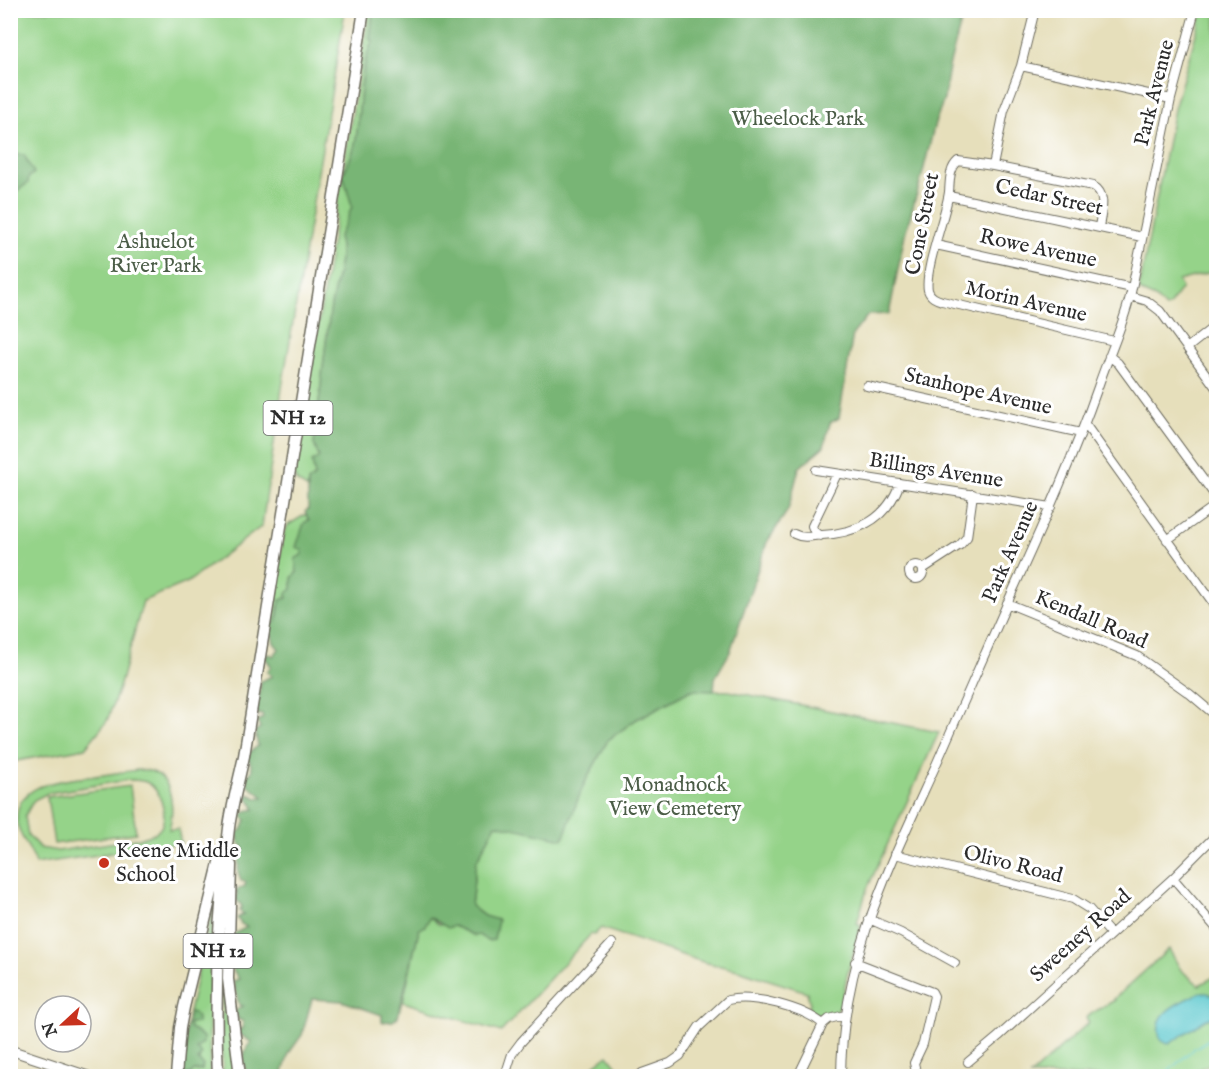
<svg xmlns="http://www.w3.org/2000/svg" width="1227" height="1087" viewBox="0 0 1227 1087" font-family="'IM FELL English',serif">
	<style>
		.green { fill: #95d389; stroke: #607f5a; stroke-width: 1.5; fill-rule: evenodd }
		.forest { fill: #78b575; stroke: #527050; stroke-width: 1.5 }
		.water { fill: #5ac8ce; stroke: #427a7c; stroke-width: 1.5 }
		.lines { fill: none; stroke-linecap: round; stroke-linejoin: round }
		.stream { stroke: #5ac8ce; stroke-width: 1.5 }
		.minor-casing { stroke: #6c6a5d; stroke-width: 10 }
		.major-casing { stroke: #6c6a5d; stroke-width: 11 }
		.highway-casing { stroke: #6c6a5d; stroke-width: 13 }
		.minor { stroke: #fff; stroke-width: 8 }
		.major { stroke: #fff; stroke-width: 9 }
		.highway { stroke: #fff; stroke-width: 10 }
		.poi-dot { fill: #c8321e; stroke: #fff; stroke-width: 2 }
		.labels { text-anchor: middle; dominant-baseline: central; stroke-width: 6; stroke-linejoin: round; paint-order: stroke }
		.shield { fill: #fff; stroke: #6b6b6b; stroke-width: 1.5 }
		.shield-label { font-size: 20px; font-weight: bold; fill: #2b2b2b }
		.street-label { font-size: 21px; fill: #2b2b2b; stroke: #fff }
		.park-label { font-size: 21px; fill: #4b5d47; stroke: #fff }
		.poi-label { font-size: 21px; fill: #2b2b2b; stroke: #fff; text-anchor: start }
	</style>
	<rect width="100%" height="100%" fill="#fff"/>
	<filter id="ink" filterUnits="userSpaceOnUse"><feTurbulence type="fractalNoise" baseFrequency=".0167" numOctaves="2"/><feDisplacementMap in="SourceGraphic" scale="12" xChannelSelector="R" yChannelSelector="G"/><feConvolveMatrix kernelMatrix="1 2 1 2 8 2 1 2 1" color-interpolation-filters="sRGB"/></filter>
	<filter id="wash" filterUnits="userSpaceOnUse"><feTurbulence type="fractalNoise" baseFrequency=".008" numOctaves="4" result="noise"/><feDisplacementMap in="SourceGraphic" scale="24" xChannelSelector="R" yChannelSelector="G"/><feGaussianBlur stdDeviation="1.35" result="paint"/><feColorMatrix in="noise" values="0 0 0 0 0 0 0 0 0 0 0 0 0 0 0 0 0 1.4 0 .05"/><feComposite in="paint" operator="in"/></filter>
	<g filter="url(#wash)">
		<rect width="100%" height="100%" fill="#e6dfbb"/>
		<!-- green -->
		<path class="green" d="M1203,10L1216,11V271L1178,281L1182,288L1169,306L1166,308L1155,298L1141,292L1139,289L1174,109Z
			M11,11H345L282,388L262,526L188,582L143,601L120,685L107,721L85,748L11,762Z
			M369,11H373L370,39L373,41C360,61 360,114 356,139C354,152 349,162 343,174L352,206L347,220L338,238C345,254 334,288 331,306C324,352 320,398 314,444L319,457L315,477L308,482V489L297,482L294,474Z
			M306,514L309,520L302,550L303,555L297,564V572L292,578V589L278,607L277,622L269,625L284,533L288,525Z
			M691,690L729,691L939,732L867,889L857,923L861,925C857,941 852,956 848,972C841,997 845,1027 807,1011L810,1004L807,992L738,970L703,962L601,928L594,935L591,934L501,1032L403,1002L419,929L425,926L430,917L438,924L454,926L475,936L484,916L471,906L476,862L496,824L583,786L608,740L637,719Z
			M138,770C143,770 149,770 153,772C174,780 174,813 169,830L178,829L181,843L35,864C32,848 19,839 17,822C14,783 60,781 87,777C104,775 121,772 138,770ZM129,780C135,780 143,780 148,783C160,790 167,812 162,825C159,833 150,835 142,838L58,851L40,848L28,835L25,816L34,800L48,793Z
			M130,786L136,833L54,844L47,797Z
			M214,902L209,1011L210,1076H179V1073L189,1075L194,1071L202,1070L190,1028L189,1023L194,1013L189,1012Z
			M1169,949L1181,970L1199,985L1216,976V1061L1186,1076H1030L1089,1022L1086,1018L1092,1013L1115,1000L1114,999Z
			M224,956L237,1076H223L221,1034Z
			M608,1055L618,1068L606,1076H584L582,1074Z"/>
		<!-- forest -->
		<path class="forest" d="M373,11H964L949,67L944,99L935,123L922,176L905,234L889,314L868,315L853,334L839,418L830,423L824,446L799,468L788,510L767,542L730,652L715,678L714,691L691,690L637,719L608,740L583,786L563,839L496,824L476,862L471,906L484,916L498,920L494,940L487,941L479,935L475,936L454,926L448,928L430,917L425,926L419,930L398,1017L393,1021L382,1022V1015L342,1001L312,999L302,1035L289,1053L282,1076H252L256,1075L254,1072L247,1074C242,1062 242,1052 251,1042L238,1033V1029H243V1021L239,1020L235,1013L238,1008L243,1006L239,1005L233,981L239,979L233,970L230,936L247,927L241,924L237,918L244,914L239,911L242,906L236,899L238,893L234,891L245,886L246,882L241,881L238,872L239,855L244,851L243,846L239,844L237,833L243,828L246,820L242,815L246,811L255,809L247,797L248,794L257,798L263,797L248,785L246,776L251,773L252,768L248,757L251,751L258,746L255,731L260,728L257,721L263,718L262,714L258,715L255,702L259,697L261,681L272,676L267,672L271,666L264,656L270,654L273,656L279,649L274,643L269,625L277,621L280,600L287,598V593L292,589V578L297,572L295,559L303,554L302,550L296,547L304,523L309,520L305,512L308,509V482L315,476L312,462L319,457L314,444C320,398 324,352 331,306C334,288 345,254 338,238L347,220L352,206L343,174C349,162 354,152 356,139C360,114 360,61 373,41L370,40Z
			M11,154L24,155L34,173L29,177L28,183L11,195Z
			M189,1012L194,1013L197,1018V1023H189L190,1028L203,1037V1043L196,1049L202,1054L198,1060L203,1065L202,1070L194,1071L190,1075L179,1073Z"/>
		<!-- water -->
		<path class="water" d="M1199,993H1207L1216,996V1016L1205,1020L1172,1042L1168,1044L1161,1041C1150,1013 1178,1003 1199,993Z"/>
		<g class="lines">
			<!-- stream -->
			<path class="stream" d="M1163,1076L1192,1050L1216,1035"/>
		</g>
	</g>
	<g filter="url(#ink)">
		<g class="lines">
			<!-- minor casing -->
			<g class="minor-casing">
				<path id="minor" d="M1021,66L1171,99
					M993,166L1004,111L1021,66L1035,10
					M949,196L1142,237
					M1099,227C1101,213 1108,194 1093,186L993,166L958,161C949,169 950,181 949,192C946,215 924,270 928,290C930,297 936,299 942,301L1114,341
					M936,245L1132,288
					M1130,296L1147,301L1160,311L1216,388
					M1187,348L1216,325
					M1109,356L1118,363L1216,497
					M867,386L1081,433
					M1085,424L1216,607
					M816,470L1051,507
					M794,534C804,539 812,536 822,535C859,533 887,519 900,483
					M820,536L814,531L812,526L837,474
					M1167,540L1216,505
					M909 572a7 7 0 1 1 14 0a7 7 0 1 1-14 0Z
					M923,569L960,545L967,537L973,494
					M1007,603L1137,656L1190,694L1216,716
					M895,854L1073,899L1089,909L1110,933
					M1173,878L1216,928
					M869,919L901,933L955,963
					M855,962L932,992L934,996L923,1044L914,1063L917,1076
					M968,1062L999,1036L1173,878L1216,835
					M505,1076L512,1054L521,1042L612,943
					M639,1076L642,1073L670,1063L680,1056L699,1027L728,1000C753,994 804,1008 823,1024
					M798,1076L823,1024L829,1019L845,1015
					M841,1076C842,960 888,870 935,767C962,707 988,647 1014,588C1044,522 1074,455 1098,387C1109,354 1125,322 1132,288L1171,99L1195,10"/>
			</g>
			<!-- major casing -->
			<g class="major-casing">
				<path id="major" d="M10,1050L88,1076"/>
			</g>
			<!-- highway casing -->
			<g class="highway-casing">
				<path id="highway" d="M231,865L228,979L240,1076
					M176,1076L180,1028L184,1007L222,851
					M218,1076C214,993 218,911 229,828C232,804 239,780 244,756L364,10"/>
			</g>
			<!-- minor -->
			<use href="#minor" class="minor"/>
			<!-- major -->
			<use href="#major" class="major"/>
			<!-- highway -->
			<use href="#highway" class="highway"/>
		</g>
	</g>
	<!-- markers -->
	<circle class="poi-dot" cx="104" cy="863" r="6"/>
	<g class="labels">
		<!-- shield labels -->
		<g class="shield">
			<rect x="263.5" y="401" width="69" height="34" rx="4.5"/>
			<rect x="183.5" y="934" width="69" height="34" rx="4.5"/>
		</g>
		<g class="shield-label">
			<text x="298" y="418">NH 12</text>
			<text x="218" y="951">NH 12</text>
		</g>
		<!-- street labels -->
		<g class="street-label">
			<text transform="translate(1155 93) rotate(-76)">Park Avenue</text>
			<text transform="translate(1049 198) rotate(12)">Cedar Street</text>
			<text transform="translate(923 224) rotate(-79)">Cone Street</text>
			<text transform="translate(1038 249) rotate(12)">Rowe Avenue</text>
			<text transform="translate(1026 302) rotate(13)">Morin Avenue</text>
			<text transform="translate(978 392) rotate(13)">Stanhope Avenue</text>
			<text transform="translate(936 471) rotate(9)">Billings Avenue</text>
			<text transform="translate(1011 552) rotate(-66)">Park Avenue</text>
			<text transform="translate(1091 620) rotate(23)">Kendall Road</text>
			<text transform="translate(1013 865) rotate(14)">Olivo Road</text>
			<text transform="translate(1081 936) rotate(-42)">Sweeney Road</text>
		</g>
		<!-- park labels -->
		<g class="park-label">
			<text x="798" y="119">Wheelock Park</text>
			<text x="156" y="242">Ashuelot<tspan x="156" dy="24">River Park</tspan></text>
			<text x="675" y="785">Monadnock<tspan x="675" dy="24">View Cemetery</tspan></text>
		</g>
		<!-- poi labels -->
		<g class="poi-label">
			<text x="116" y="851">Keene Middle<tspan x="116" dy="24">School</tspan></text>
		</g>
	</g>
	<!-- margin -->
	<rect width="1227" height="1087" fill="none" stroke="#fff" stroke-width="36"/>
	<!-- north arrow -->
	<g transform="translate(63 1024) rotate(248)"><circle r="28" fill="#ffffff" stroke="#aaaaaa" stroke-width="1.5"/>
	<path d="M0-4.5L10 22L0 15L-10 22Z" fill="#c8321e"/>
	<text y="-9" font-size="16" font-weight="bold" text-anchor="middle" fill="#2b2b2b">N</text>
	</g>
</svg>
